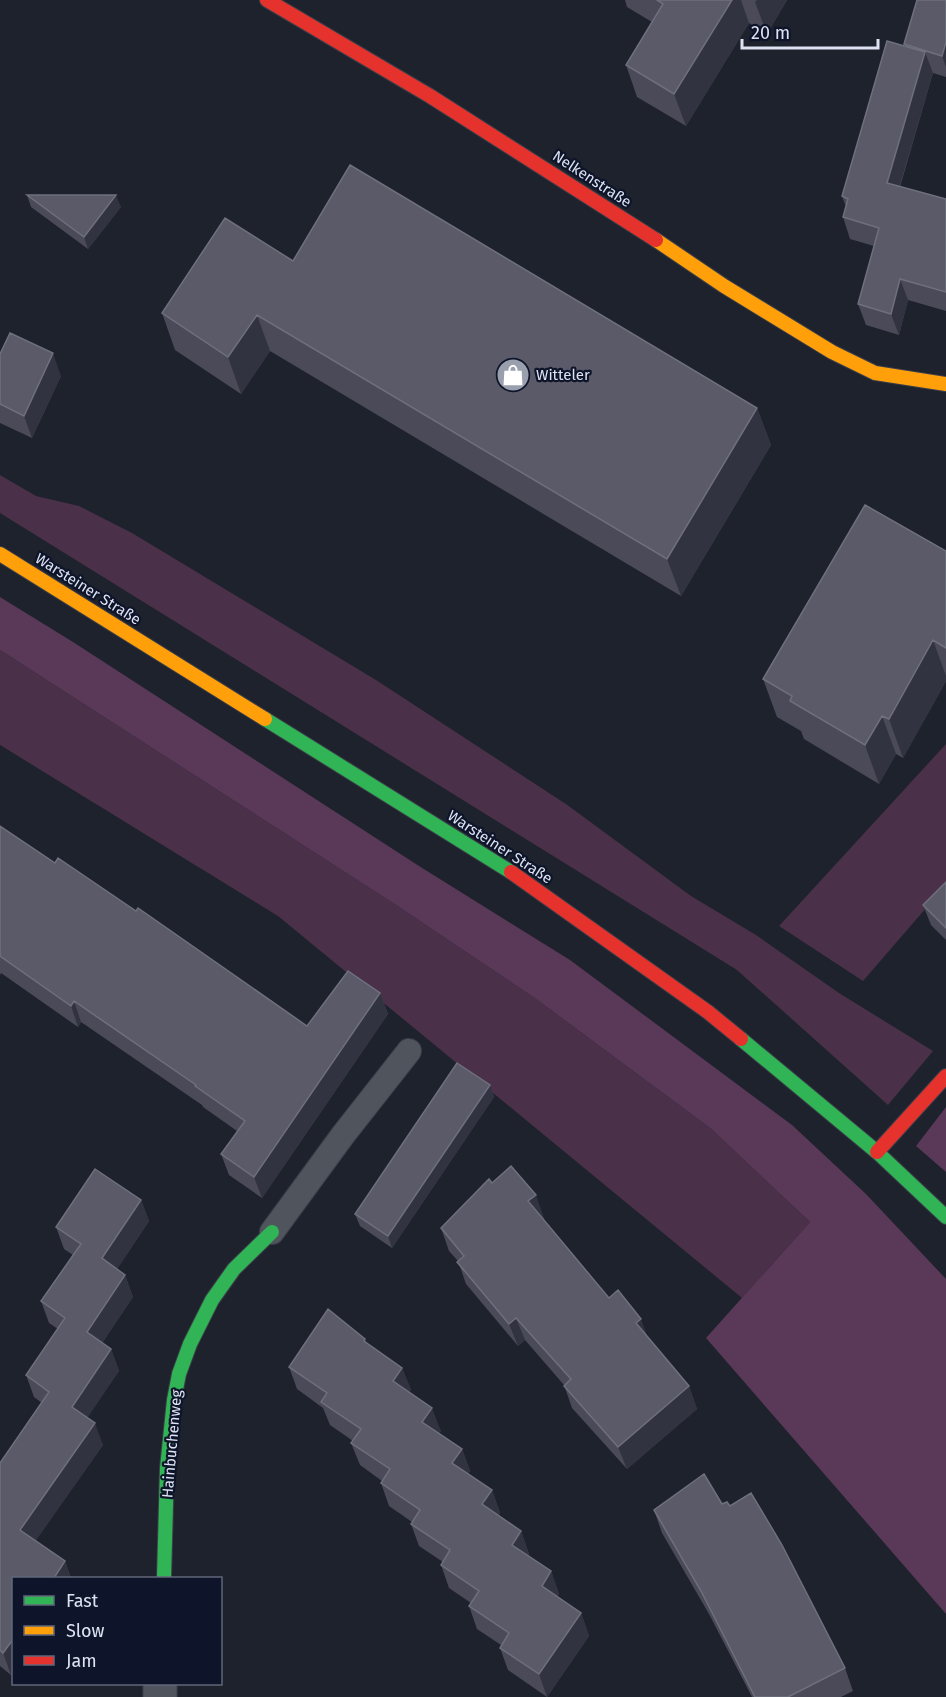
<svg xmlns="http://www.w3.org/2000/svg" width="946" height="1697" viewBox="0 0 946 1697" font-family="'Fira Sans',sans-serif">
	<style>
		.green { fill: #4a3048 }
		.forest { fill: #5a3857 }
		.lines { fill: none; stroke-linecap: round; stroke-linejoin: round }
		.lane-casing { stroke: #3b3f49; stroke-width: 26 }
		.street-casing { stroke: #3b3f49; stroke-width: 35 }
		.fast-casing { stroke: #3b3f49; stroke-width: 16 }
		.slow-casing { stroke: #3b3f49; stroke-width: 16 }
		.jam-casing { stroke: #3b3f49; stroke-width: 16 }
		.lane { stroke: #4f545d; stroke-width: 24 }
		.street { stroke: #4f545d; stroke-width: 33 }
		.fast { stroke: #30b455; stroke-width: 14 }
		.slow { stroke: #ff9f0a; stroke-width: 14 }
		.jam { stroke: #e5322d; stroke-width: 14 }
		.wall { fill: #4b4a58 }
		.shaded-wall { fill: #323340 }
		.building { fill: #5b5a68; stroke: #6f707e; stroke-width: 1.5 }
		.labels { text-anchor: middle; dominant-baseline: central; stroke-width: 4.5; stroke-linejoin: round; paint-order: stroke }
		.street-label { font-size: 15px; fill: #dde3f2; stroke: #0e152a }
		.poi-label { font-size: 15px; fill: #dde3f2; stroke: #0e152a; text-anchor: start }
	</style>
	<rect width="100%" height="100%" fill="#1d222d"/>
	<!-- green -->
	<path class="green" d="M0,475L36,496L79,506L132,533L376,680L566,804L691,896L756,935L839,993L933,1051L888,1105L737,970L0,513Z
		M0,650L396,905L536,999L710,1128L810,1222L742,1298L278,916L0,745Z
		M946,744V885L863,981L779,926Z"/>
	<!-- forest -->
	<path class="forest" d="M0,597L73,642L419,866L570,960L792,1125L866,1194L946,1279V1614L706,1338L810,1222L710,1128L536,999L396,905L0,650Z
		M946,1107V1172L916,1146Z"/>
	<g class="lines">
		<!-- lane casing -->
		<g class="lane-casing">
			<path id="lane" d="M272,1232L343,1135L409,1051"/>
		</g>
		<!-- street casing -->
		<g class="street-casing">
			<path id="street" d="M160,1697V1684"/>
		</g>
		<!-- fast casing -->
		<g class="fast-casing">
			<path id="fast" d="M265,719L511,872
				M741,1039L877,1152L946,1217
				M164,1578L167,1468L174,1400L179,1374L190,1344L212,1300L234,1269L272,1232"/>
		</g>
		<!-- slow casing -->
		<g class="slow-casing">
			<path id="slow" d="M656,240L724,286L832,352L875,373L946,384
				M0,554L265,719"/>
		</g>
		<!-- jam casing -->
		<g class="jam-casing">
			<path id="jam" d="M267,0L430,96L656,240
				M511,872L708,1012L741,1039
				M877,1152L946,1076"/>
		</g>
		<!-- lane -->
		<use href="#lane" class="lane"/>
		<!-- street -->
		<use href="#street" class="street"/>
		<!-- fast -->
		<use href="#fast" class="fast"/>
		<!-- slow -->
		<use href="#slow" class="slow"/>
		<!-- jam -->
		<use href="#jam" class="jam"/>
	</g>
	<!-- wall -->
	<path class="wall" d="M625,0H787L767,34L749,23L686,126L637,97L626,65L652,22L627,7Z
		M946,0V77L933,73L900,187L946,199V311L908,300L899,335L866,325L858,304L874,246L850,239L843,217L846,207L842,196L905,46L904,44Z
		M27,195L121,207L88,249L31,207Z
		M293,261L757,408L771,445L681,596L270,351L241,394L175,350L162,313Z
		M0,354L61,376L32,438L0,423Z
		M946,551V681L903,758L896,754L879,784L804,739L801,731L777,717L763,679Z
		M0,826L55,863L136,911L307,1026L380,993L388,1014L262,1198L229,1175L221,1154L237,1131L203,1107L202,1105L81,1022L78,1027L1,973L0,975Z
		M946,882V940L931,925L923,905Z
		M490,1085L494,1097L392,1248L360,1226L355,1214Z
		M492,1183L544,1218L543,1219L609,1298L648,1338L689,1386L697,1409L627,1469L572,1408L564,1385L525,1340L518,1346L466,1284L458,1261L449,1251L441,1228Z
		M141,1200L149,1221L117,1269L125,1275L133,1297L102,1343L111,1349L119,1371L87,1417L103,1445L35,1541L65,1561L71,1578H14V1671L11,1675L0,1666V1463L42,1403L34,1397L26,1375L58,1329L49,1323L41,1301L73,1255L64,1249L56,1227Z
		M365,1339L366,1342L402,1368L411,1390L409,1392L441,1431L439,1433L462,1449L470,1471L468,1474L492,1490L500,1513L498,1515L521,1531L529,1554L528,1556L551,1571L559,1594L557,1597L581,1613L589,1636L547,1697L508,1670L500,1648L501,1645L477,1629L469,1606L471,1603L449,1588L441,1565L443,1562L419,1546L411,1524L412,1522L389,1506L381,1483L382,1481L360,1465L351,1443L353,1441L330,1425L323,1408L297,1389L289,1367Z
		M654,1510L845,1668L853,1691L841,1697H752L709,1614L662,1533Z"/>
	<!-- shaded-wall -->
	<path class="shaded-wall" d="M732,0H741L749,23L686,126L674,94Z
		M757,0H787L767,34L755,2Z
		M946,42V67L942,56Z
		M925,52L933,73L894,205L887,183Z
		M116,195L121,207L88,249L84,237Z
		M900,279L908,300L899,335L891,314Z
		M257,315L270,351L241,394L228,357Z
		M53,353L61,376L32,438L24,416Z
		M757,408L771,445L681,596L667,559Z
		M933,640L946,676V681L903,758L889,719Z
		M882,716L896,754L879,784L865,745Z
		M380,993L388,1014L262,1198L254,1177Z
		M74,1001L81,1022L78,1027L71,1006Z
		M490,1085L494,1097L392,1248L388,1236Z
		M536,1195L544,1218L537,1224L528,1201Z
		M141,1200L149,1221L110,1280L102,1258Z
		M125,1275L133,1297L95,1354L87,1332Z
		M516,1318L525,1340L518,1346L509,1324Z
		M641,1319L649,1341L636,1323Z
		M111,1349L119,1371L80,1429L72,1407Z
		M402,1368L411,1390L401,1404L393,1381Z
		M689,1386L697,1409L627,1469L618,1447Z
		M432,1408L441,1431L431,1445L422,1422Z
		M95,1423L103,1445L28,1552L20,1530Z
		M462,1449L470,1471L460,1486L452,1463Z
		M492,1490L500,1513L490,1527L482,1504Z
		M521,1531L529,1554L520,1567L512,1545Z
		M65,1561L71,1578H54Z
		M551,1571L559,1594L550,1609L542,1586Z
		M581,1613L589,1636L547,1697L539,1674Z
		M14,1638V1671L11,1675L3,1653Z"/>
	<!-- building -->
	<path class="building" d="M657,0H732L674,94L626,65L663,4Z
		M917,0H946V42L942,56L904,44Z
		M887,41L925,52L887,183L946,199V292L900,279L891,314L858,304L879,228L843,217L848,199L842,196Z
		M350,165L757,408L667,559L257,315L228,357L162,313L225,218L293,261Z
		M27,195H116L84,237Z
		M10,333L53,353L24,416L0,404V354Z
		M865,505L946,551V648L933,640L889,719L882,716L865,745L790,701L792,696L763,679Z
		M0,826L55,863L58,858L136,911L138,908L307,1026L348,971L380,993L254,1177L221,1154L245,1121L195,1086L196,1085L74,1001L71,1006L0,956Z
		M946,882V928L923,905Z
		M457,1063L490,1085L388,1236L355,1214Z
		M511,1166L536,1195L528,1201L609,1298L618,1290L641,1319L636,1323L689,1386L618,1447L564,1386L571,1379L516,1318L509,1324L457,1262L464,1256L441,1228L489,1179L492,1183Z
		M95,1169L141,1200L102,1258L125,1275L87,1332L111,1349L72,1407L95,1423L20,1530L65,1561L54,1578H14V1638L3,1653L0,1650V1463L49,1392L26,1375L65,1318L41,1301L81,1244L56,1227Z
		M328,1309L365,1339L364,1341L402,1368L393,1381L432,1408L422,1422L462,1449L452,1463L492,1490L482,1504L521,1531L512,1545L551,1571L542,1586L581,1613L539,1674L500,1648L509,1633L469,1606L479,1591L441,1565L450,1550L411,1524L420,1510L381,1483L390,1469L351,1443L361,1429L321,1402L327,1393L289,1367Z
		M704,1474L722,1504L727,1502L730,1506L751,1493L782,1545L845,1668L788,1697H755L701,1591L654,1510Z"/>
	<!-- icons -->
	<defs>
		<g id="shop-disc" transform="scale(1.725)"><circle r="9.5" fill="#9a9fad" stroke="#0e152a"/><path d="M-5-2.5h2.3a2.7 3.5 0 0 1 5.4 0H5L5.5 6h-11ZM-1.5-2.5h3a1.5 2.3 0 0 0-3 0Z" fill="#fff"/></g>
	</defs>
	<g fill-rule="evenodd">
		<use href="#shop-disc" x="513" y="375"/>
	</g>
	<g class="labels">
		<!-- street labels -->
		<g class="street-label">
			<text transform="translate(592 179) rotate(33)">Nelkenstraße</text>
			<text transform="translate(88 589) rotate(32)">Warsteiner Straße</text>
			<text transform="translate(500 847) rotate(33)">Warsteiner Straße</text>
			<text transform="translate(172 1444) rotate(-85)">Hainbuchenweg</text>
		</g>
		<!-- poi labels -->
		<g class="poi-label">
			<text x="536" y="375">Witteler</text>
		</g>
	</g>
	<!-- legend -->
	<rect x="12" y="1577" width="210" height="108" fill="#0e152a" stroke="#61677a" stroke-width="1.5"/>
	<rect x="24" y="1596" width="30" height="9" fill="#30b455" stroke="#61677a" stroke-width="1.5"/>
	<text x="66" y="1607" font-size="18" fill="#dde3f2">Fast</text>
	<rect x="24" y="1626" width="30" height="9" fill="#ff9f0a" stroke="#61677a" stroke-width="1.5"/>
	<text x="66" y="1637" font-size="18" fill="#dde3f2">Slow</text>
	<rect x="24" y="1656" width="30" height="9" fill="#e5322d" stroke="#61677a" stroke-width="1.5"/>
	<text x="66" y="1667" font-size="18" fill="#dde3f2">Jam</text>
	<!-- scale -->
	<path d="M742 39v9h136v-9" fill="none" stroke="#dde3f2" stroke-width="3"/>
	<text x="751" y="39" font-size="18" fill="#dde3f2" stroke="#0e152a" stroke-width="4.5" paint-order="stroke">20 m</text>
</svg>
